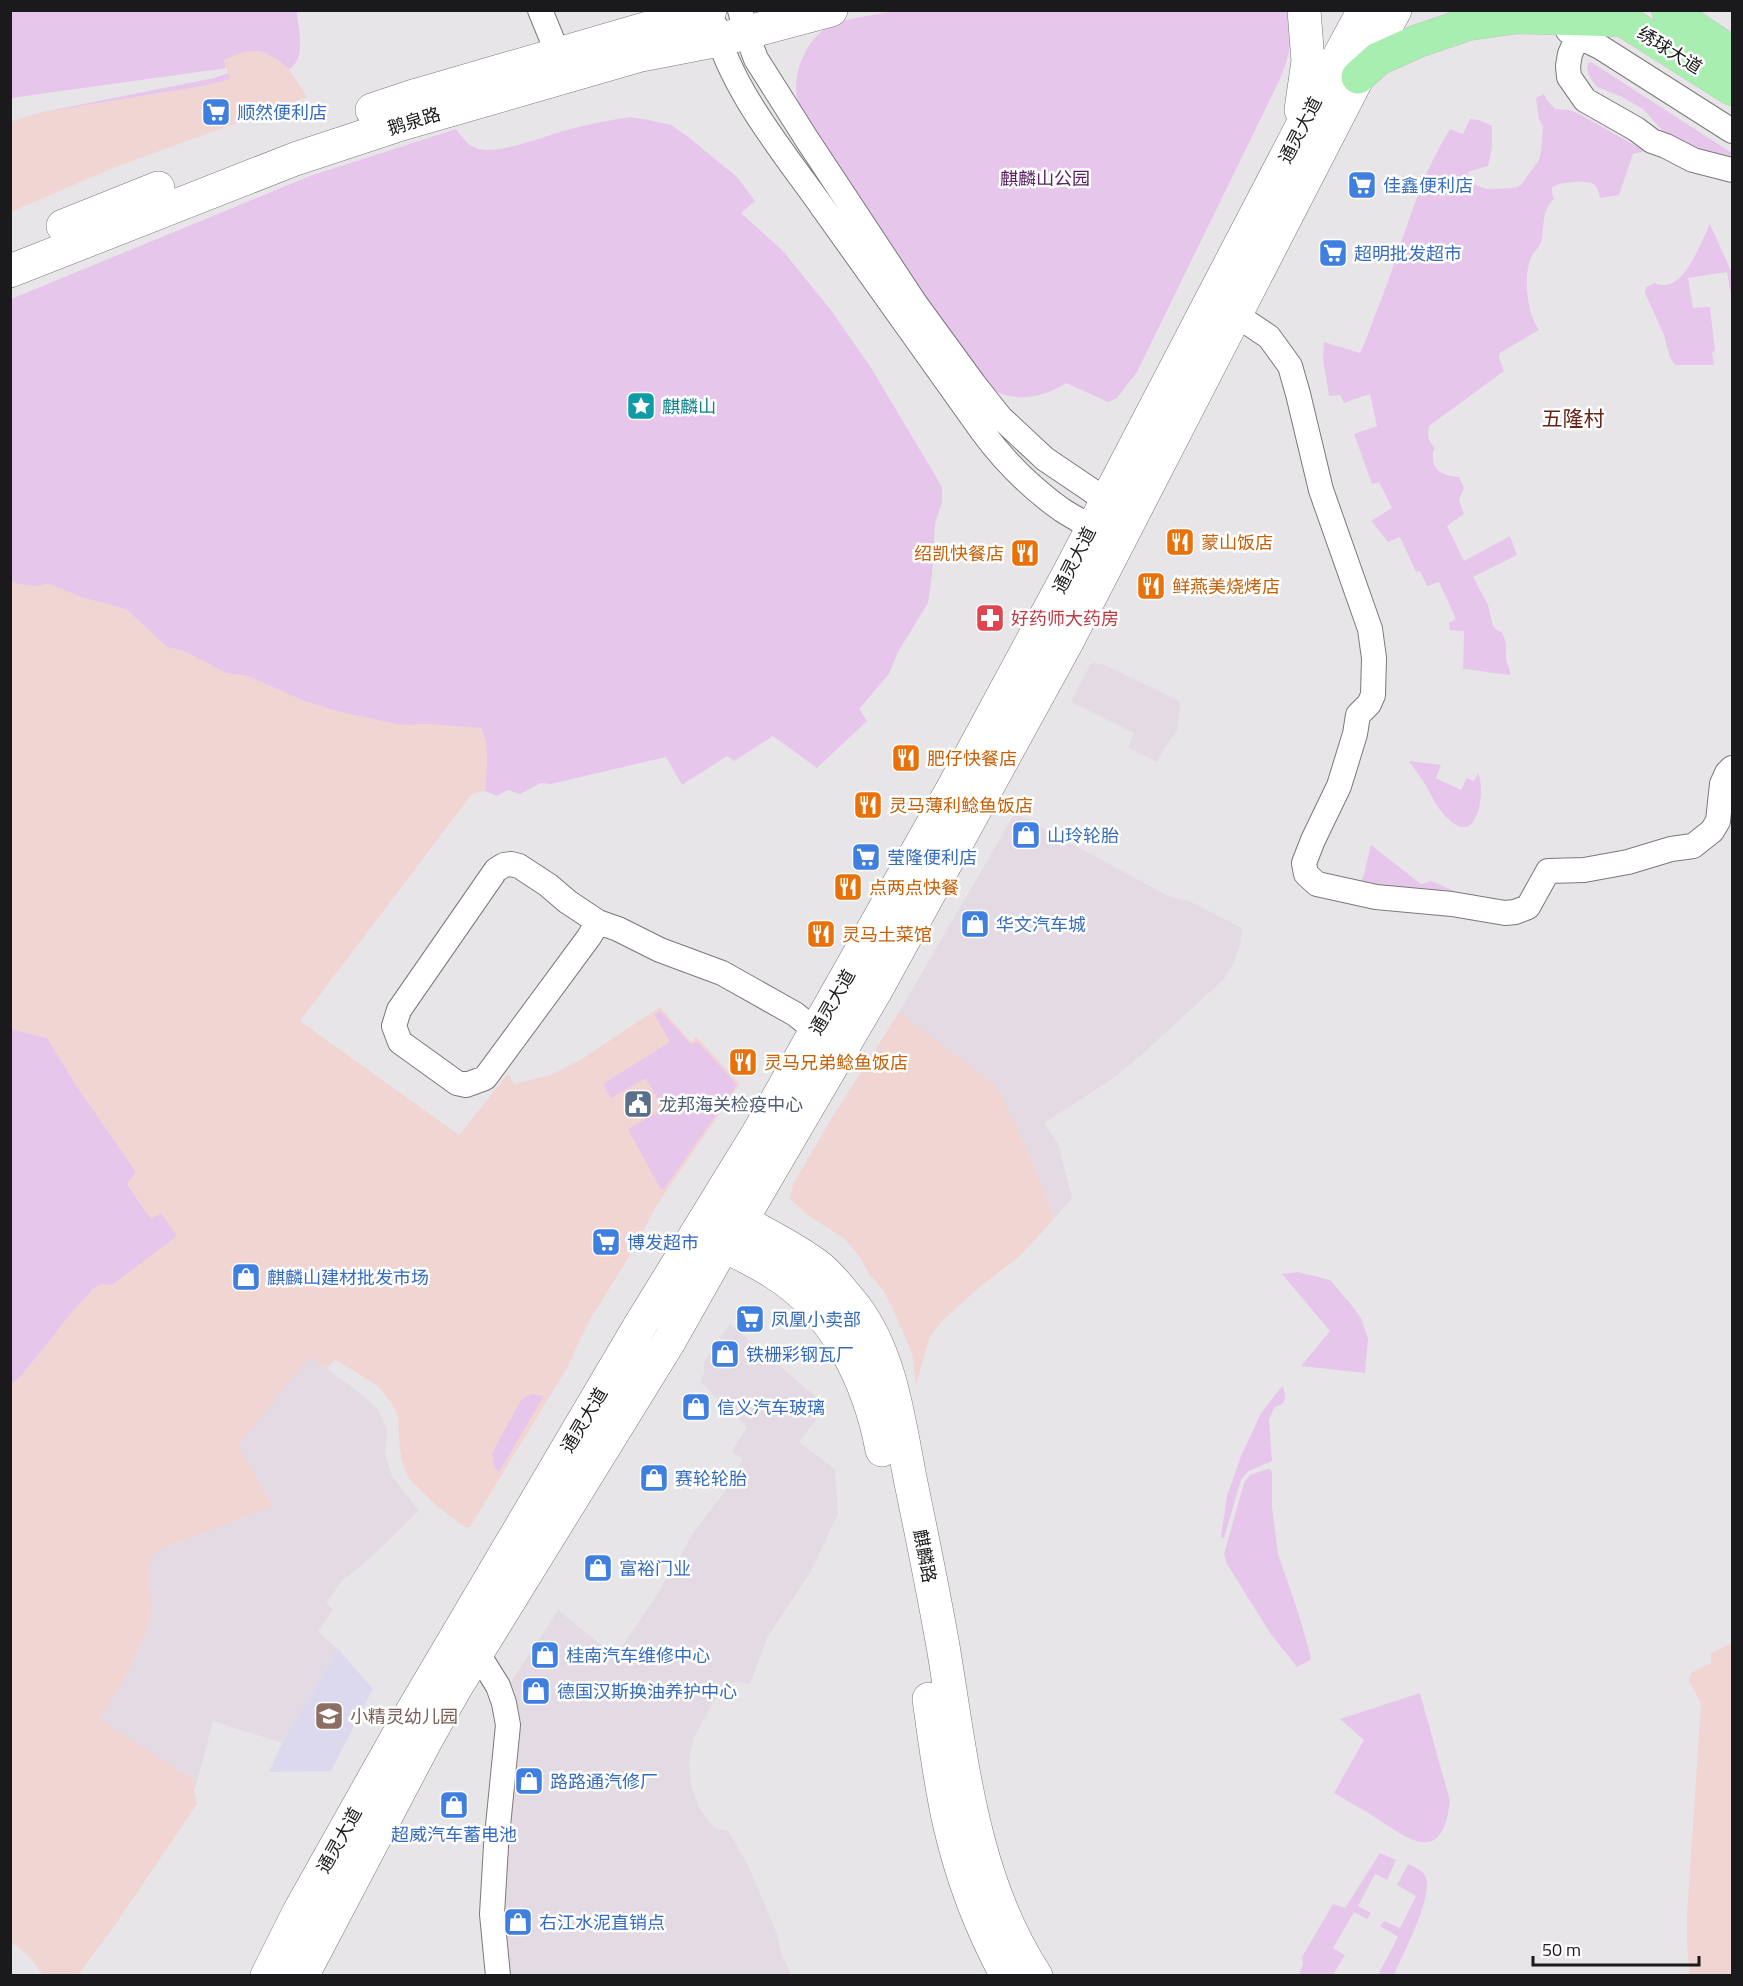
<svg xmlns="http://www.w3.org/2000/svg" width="1743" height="1986" viewBox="0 0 1743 1986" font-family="'Titillium Web','Noto Sans SC',sans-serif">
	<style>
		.commercial { fill: #f0d5d2 }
		.built { fill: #e3dae4 }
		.education { fill: #dcd9ef }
		.green { fill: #e7c6ec }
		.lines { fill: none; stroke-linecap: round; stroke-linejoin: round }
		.street-casing { stroke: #7b787c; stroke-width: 26 }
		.secondary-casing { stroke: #7b787c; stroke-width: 34 }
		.primary-casing { stroke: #c3c3c4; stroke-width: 34 }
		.street { stroke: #fff; stroke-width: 24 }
		.secondary { stroke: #fff; stroke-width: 33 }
		.primary { stroke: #a7eeb0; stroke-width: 33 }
		.labels { text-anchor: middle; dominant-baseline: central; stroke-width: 5; stroke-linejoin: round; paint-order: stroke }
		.street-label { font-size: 18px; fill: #1a191b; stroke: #fff }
		.shop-label { font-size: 18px; fill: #366cbe; stroke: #fff; text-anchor: start }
		.park-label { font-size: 18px; fill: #5a2063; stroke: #fff }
		.culture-label { font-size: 18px; fill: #0d838f; stroke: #fff; text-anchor: start }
		.food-label { font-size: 18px; fill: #c56008; stroke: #fff; text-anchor: start }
		.health-label { font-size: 18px; fill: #be3a42; stroke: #fff; text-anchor: start }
		.service-label { font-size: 18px; fill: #4e5e75; stroke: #fff; text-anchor: start }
		.education-label { font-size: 18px; fill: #785e54; stroke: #fff; text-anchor: start }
		.quarter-label { font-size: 21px; fill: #682419; stroke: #fff }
	</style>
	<rect width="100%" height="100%" fill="#e8e5e9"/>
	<!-- commercial -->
	<path class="commercial" d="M242,51H256L272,55L289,69L307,97L113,168L11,212L10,122L38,113L203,86L229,79L224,60Z
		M11,581L18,584L35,586L49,584L84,598L126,609L167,647L184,651L226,673L247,676L281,691L401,725L427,724L481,728L486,739L488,761L485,791L472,794L300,1021L459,1135L508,1074L514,1084L553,1074L582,1059L660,1007L691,1042L697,1037L740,1084L656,1206L635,1247L588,1323L567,1368L470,1527H465L438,1507L409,1479L402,1462L400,1449L398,1416L391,1402L378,1386L336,1360L326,1368L309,1358L238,1446L273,1506L184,1541L166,1546L149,1578L152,1602L151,1617L148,1628L125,1679L100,1719L197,1782L194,1789L197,1804L115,1925L78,1975H43L29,1956L11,1942V1384L22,1375L73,1311L93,1289L102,1284L151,1219L127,1183L136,1172L76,1085L47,1038L11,1029Z
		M899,1012L996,1085L1030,1155L1055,1218L1019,1257L982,1285L942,1321L930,1336L916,1385L912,1353L893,1309L883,1290L869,1274L860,1257L845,1239L809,1216L790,1199L793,1184L830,1121Z
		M1732,1643V1975H1684L1690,1972L1687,1945V1915L1701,1703L1689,1681L1691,1673L1711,1663V1653Z"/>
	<!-- built -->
	<path class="built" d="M1094,663L1105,665L1179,701L1180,708L1177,730L1160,755L1158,762L1128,748L1134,733L1071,702L1090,665Z
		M1015,813L1168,896L1191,902L1242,928L1240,945L1233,964L1224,979L1138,1058L1114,1078L1044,1123L1058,1144L1072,1198L1055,1218L1030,1155L996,1085L899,1012Z
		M730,1324L820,1400L817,1418L799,1442L835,1469L838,1514L810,1573L767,1638L750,1684L736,1681L723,1690L714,1701L694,1737L690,1753L689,1768L691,1785L698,1806L708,1821L717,1829L728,1831L748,1865L777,1934L782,1956L790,1971V1975L503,1976L500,1954L511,1682L558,1610L615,1656L653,1601L696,1529L727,1489L742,1459L732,1451L747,1427L700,1382L704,1373V1362Z
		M309,1357L326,1368L366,1398L378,1410L387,1430L385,1454L392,1476L419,1511L369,1559L342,1581L326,1603L333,1609L318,1632L338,1649L282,1743L213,1721L197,1782L100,1719L125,1679L148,1628L151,1617L152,1602L149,1578V1563L156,1553L166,1546L184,1541L273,1506L238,1446Z"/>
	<!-- education -->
	<path class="education" d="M338,1649L373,1689L331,1771L269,1772L282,1743Z"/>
	<!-- green -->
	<path class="green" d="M1291,10C1292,39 1291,52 1280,79L1137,372L1117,398L1108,402L1066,383C1047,396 1017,403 996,391C990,388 985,383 980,379L819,139C812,126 800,112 797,98C792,73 807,37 830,26C847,18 875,15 893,11Z
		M10,11H297C298,28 307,59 289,69C264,48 254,46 224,60L226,68L220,69L11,98Z
		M1591,62L1732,153V162L1671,140L1643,109L1620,96L1597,87L1590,78L1587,69L1588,63Z
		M228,73L230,79L203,86L38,113L214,78Z
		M1544,94L1546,99L1555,109L1570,110L1579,114L1645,151L1633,154L1619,195L1600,198C1599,194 1598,188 1595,185C1589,179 1559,182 1552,187V193L1554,199C1541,210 1545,227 1541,242C1539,248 1533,252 1531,258C1523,276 1527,314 1539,330L1500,353L1499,358L1504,371L1429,426C1427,436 1428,440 1435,448L1433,452C1432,472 1442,475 1459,477L1464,488L1459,500L1464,514L1447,526L1464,561L1510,536L1517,555L1473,577L1488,605L1493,626L1498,631L1502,632L1506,643V659L1511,675C1494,674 1479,670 1463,669L1464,631L1450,630L1449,623L1456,619L1439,582L1427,586L1420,571L1416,572L1400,537L1388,542L1371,521L1392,508L1379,482L1372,484L1354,434L1377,426L1370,394L1344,403L1340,395L1329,396L1323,359L1324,342L1360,353C1366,341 1370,328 1375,315C1401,253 1414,186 1450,129L1463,134L1470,119L1479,120L1492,126V148L1488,166L1468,172L1469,182L1486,189L1515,188L1521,185L1539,160L1541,151L1543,126L1539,120L1536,98Z
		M630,117L649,120L671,125L687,136L737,177L755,201L741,213L783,251L830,309L870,366L942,487V502L935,524L932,575L928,603L898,652L889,674L859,709L867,721L817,768L773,736L734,761L727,756L682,785L666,757L551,784L541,783L520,794L508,790L497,796L485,791C486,769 491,748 481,728L427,724L401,725L337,711L305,701L247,676L226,673L184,651L167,647L126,609L84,598L49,584L35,586L18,584L11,581V299L310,176L456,129C461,136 467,145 476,148C498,156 547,135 570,129C590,124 610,120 630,117Z
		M1710,224L1732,273V301L1727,272L1688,278L1693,308L1710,307L1715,351L1712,352L1714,365H1675L1670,358L1664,335L1645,293L1646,287L1655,283C1683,297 1701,241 1710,224Z
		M1409,761L1441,765L1436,778L1461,790L1467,778L1474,781L1478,773C1485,786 1480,839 1456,825C1440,815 1434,800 1425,784C1420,776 1414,769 1409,761Z
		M1371,845L1421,884L1431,881L1472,899L1386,890L1360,882L1363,878Z
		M660,1011L692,1045L697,1041L737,1085L664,1189L660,1188L628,1129L663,1109L646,1078L611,1098L603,1084L670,1042L654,1014Z
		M11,1029L47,1038L76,1085L136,1172L127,1184L151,1219L161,1213L177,1236L112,1285L102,1284L93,1289L73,1311L22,1375L11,1384Z
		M1298,1272L1330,1280L1350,1303L1361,1318L1368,1339L1365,1373L1301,1366L1330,1331L1282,1274Z
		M1282,1386C1285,1389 1287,1401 1282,1404C1279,1406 1277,1406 1274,1408L1269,1420L1272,1461L1247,1472L1241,1480L1224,1538H1222L1221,1536L1227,1496L1241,1456L1261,1413Z
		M532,1394L544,1396L499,1472L494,1466L492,1453L521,1400Z
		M1267,1469H1270L1272,1472V1507L1278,1554L1298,1612L1311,1657L1310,1660L1297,1667L1270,1633L1227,1564L1224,1554L1244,1483L1250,1475Z
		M1420,1693L1450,1801C1442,1870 1406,1837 1370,1814C1358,1807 1346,1800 1334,1793L1364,1740L1340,1719Z
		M1380,1853L1396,1860L1387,1880L1375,1874L1358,1906L1371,1913L1367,1919L1354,1912L1333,1948L1345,1955L1333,1975H1299L1303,1964L1302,1957L1333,1904L1345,1908Z
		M1408,1864C1415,1867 1424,1871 1426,1878C1433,1897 1402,1956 1394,1975H1378L1398,1937L1380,1926L1384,1921L1400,1928L1416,1896L1397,1885Z"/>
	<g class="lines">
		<!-- street casing -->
		<g class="street-casing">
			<path id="street" d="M540,10L558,54
				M740,10L746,32L756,59L806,138L915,303L974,384L1000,417L1045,459L1119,509
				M715,25C731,90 785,154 823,208C876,282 929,357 982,431C1004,461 1031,488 1062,510C1076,519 1092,527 1106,536
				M1568,31L1600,47L1732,131
				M1582,37L1574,45L1570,54L1568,66L1569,77L1585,100L1636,129L1652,141L1666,146L1693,160L1732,170
				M1235,314L1269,337L1290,366L1298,394L1321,490L1370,629L1374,658L1373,695L1369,704L1358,715L1355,734L1339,786L1313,840L1304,863L1306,874L1317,884L1376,897L1452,904L1505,913L1515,912L1528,907L1548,871L1584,870L1628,862L1671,849L1693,846L1712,831L1718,821L1722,784L1727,773L1732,768
				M598,922L589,937L485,1078L466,1085L457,1083L400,1042L394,1026L399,1010L496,870L504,865L511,864L519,866L548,885L568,902L598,922L618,929L660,950L722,973L795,1014L816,1031
				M478,1654L498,1686L504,1703L508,1725L496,1846L492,1914L498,1976"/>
		</g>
		<!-- secondary casing -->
		<g class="secondary-casing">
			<path id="secondary" d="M372,110L417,95L710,10
				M1301,110L1308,61L1304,10
				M63,226L158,188
				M10,271L295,159L395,126L641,55L719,40L831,10
				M722,1209C753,1229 789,1244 819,1267C832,1277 844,1294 855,1307C891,1354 899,1421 910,1478C922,1536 934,1594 944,1652C962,1762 973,1880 1036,1976
				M705,1235C727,1248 751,1258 773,1272C835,1310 869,1381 882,1450
				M929,1699C935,1741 940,1784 950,1826C962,1878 981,1928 1007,1976
				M267,1976L300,1910L400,1732L639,1327L757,1135L953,788L1069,573L1314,103L1364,10
				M302,1976L425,1742L456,1687L670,1340L723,1246L741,1221L875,992L1068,640L1358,77L1395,10"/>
		</g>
		<!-- primary casing -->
		<g class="primary-casing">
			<path id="primary" d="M1607,10L1732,89
				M1668,10L1732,53
				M1358,77L1378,59L1418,41L1468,24L1517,17L1621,20"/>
		</g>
		<!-- street -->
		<use href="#street" class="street"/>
		<!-- secondary -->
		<use href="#secondary" class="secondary"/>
		<!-- primary -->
		<use href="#primary" class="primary"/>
	</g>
	<!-- icons -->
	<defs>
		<g id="supermarket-square" transform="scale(1.5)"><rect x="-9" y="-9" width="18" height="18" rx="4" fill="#3f7fe0" stroke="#fff"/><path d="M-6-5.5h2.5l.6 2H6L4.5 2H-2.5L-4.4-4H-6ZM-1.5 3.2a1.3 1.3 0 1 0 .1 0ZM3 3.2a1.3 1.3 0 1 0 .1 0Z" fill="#fff"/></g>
		<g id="sight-square" transform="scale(1.5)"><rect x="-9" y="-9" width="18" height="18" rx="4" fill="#0f9aa8" stroke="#fff"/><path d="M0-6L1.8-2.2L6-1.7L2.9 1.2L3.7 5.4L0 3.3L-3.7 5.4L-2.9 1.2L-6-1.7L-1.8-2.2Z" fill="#fff"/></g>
		<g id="restaurant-square" transform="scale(1.5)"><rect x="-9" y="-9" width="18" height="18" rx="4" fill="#e8710a" stroke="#fff"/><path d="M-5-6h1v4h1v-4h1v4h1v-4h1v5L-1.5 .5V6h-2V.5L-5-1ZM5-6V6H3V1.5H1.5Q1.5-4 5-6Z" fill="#fff"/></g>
		<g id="pharmacy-square" transform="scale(1.5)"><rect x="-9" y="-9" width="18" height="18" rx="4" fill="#e0444e" stroke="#fff"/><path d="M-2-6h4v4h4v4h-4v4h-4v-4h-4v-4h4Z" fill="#fff"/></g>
		<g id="shop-square" transform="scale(1.5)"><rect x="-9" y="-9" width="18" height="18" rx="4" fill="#3f7fe0" stroke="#fff"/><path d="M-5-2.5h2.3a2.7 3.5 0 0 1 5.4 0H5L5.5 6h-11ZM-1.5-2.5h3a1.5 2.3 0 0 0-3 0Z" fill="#fff"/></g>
		<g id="civic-square" transform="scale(1.5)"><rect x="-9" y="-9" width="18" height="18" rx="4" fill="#5c6f8a" stroke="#fff"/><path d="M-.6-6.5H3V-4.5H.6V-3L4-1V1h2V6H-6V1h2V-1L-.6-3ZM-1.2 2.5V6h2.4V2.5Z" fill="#fff"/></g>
		<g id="school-square" transform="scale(1.5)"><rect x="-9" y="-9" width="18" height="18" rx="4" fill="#8d6e63" stroke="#fff"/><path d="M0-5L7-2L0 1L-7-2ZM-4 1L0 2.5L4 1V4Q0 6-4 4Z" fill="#fff"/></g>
	</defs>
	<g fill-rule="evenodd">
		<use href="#supermarket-square" x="216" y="112"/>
		<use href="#supermarket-square" x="1362" y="185"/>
		<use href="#supermarket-square" x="1333" y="253"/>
		<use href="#sight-square" x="641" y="406"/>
		<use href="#restaurant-square" x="1180" y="542"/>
		<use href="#restaurant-square" x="1025" y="553"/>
		<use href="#restaurant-square" x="1151" y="586"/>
		<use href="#pharmacy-square" x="990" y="618"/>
		<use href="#restaurant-square" x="906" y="758"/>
		<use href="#restaurant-square" x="868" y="805"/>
		<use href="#shop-square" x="1026" y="835"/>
		<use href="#supermarket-square" x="866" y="857"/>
		<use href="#restaurant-square" x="848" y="887"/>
		<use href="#shop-square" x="975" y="924"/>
		<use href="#restaurant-square" x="821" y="934"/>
		<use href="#restaurant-square" x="743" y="1062"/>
		<use href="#civic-square" x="638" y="1104"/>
		<use href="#supermarket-square" x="606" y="1242"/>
		<use href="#shop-square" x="246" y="1277"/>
		<use href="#supermarket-square" x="750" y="1319"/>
		<use href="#shop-square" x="725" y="1354"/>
		<use href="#shop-square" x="696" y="1407"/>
		<use href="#shop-square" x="654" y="1478"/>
		<use href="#shop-square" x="598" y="1568"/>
		<use href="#shop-square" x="545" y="1655"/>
		<use href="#shop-square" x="536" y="1691"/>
		<use href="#school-square" x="329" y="1716"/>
		<use href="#shop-square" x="529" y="1781"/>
		<use href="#shop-square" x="454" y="1805"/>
		<use href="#shop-square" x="518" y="1922"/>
	</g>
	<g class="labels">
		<!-- street labels -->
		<g class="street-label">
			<text transform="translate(1670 50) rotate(32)">绣球大道</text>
			<text transform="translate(414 121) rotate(-17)">鹅泉路</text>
			<text transform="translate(1300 130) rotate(-63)">通灵大道</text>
			<text transform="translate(1074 560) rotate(-63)">通灵大道</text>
			<text transform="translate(832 1002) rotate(-60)">通灵大道</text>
			<text transform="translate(584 1420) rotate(-59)">通灵大道</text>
			<text transform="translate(925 1556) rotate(79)">麒麟路</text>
			<text transform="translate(339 1840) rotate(-61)">通灵大道</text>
		</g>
		<!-- shop labels -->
		<g class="shop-label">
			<text x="237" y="112">顺然便利店</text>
			<text x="1383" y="185">佳鑫便利店</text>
			<text x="1354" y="253">超明批发超市</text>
			<text x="1047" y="835">山玲轮胎</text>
			<text x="887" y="857">莹隆便利店</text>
			<text x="996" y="924">华文汽车城</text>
			<text x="627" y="1242">博发超市</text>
			<text x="267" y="1277">麒麟山建材批发市场</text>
			<text x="771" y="1319">凤凰小卖部</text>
			<text x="746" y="1354">铁栅彩钢瓦厂</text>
			<text x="717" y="1407">信义汽车玻璃</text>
			<text x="675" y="1478">赛轮轮胎</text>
			<text x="619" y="1568">富裕门业</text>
			<text x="566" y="1655">桂南汽车维修中心</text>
			<text x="557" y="1691">德国汉斯换油养护中心</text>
			<text x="550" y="1781">路路通汽修厂</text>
			<text x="454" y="1834" text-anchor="middle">超威汽车蓄电池</text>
			<text x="539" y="1922">右江水泥直销点</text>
		</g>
		<!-- park labels -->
		<g class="park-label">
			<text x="1045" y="178">麒麟山公园</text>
		</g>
		<!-- culture labels -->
		<g class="culture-label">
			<text x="662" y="406">麒麟山</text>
		</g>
		<!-- food labels -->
		<g class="food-label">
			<text x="1201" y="542">蒙山饭店</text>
			<text x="1004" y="553" text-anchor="end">绍凯快餐店</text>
			<text x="1172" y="586">鲜燕美烧烤店</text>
			<text x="927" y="758">肥仔快餐店</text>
			<text x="889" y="805">灵马薄利鲶鱼饭店</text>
			<text x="869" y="887">点两点快餐</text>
			<text x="842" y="934">灵马土菜馆</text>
			<text x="764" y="1062">灵马兄弟鲶鱼饭店</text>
		</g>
		<!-- health labels -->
		<g class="health-label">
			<text x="1011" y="618">好药师大药房</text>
		</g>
		<!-- service labels -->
		<g class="service-label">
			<text x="659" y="1104">龙邦海关检疫中心</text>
		</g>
		<!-- education labels -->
		<g class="education-label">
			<text x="350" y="1716">小精灵幼儿园</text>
		</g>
		<!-- quarter labels -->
		<g class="quarter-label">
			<text x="1573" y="418">五隆村</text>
		</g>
	</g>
	<!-- border -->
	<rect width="1743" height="1986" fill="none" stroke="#1a191b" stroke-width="24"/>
	<!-- scale -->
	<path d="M1533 1956v9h166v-9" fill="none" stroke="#1a191b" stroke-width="3"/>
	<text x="1542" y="1956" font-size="18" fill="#1a191b" stroke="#ffffff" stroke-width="4.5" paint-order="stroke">50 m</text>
</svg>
